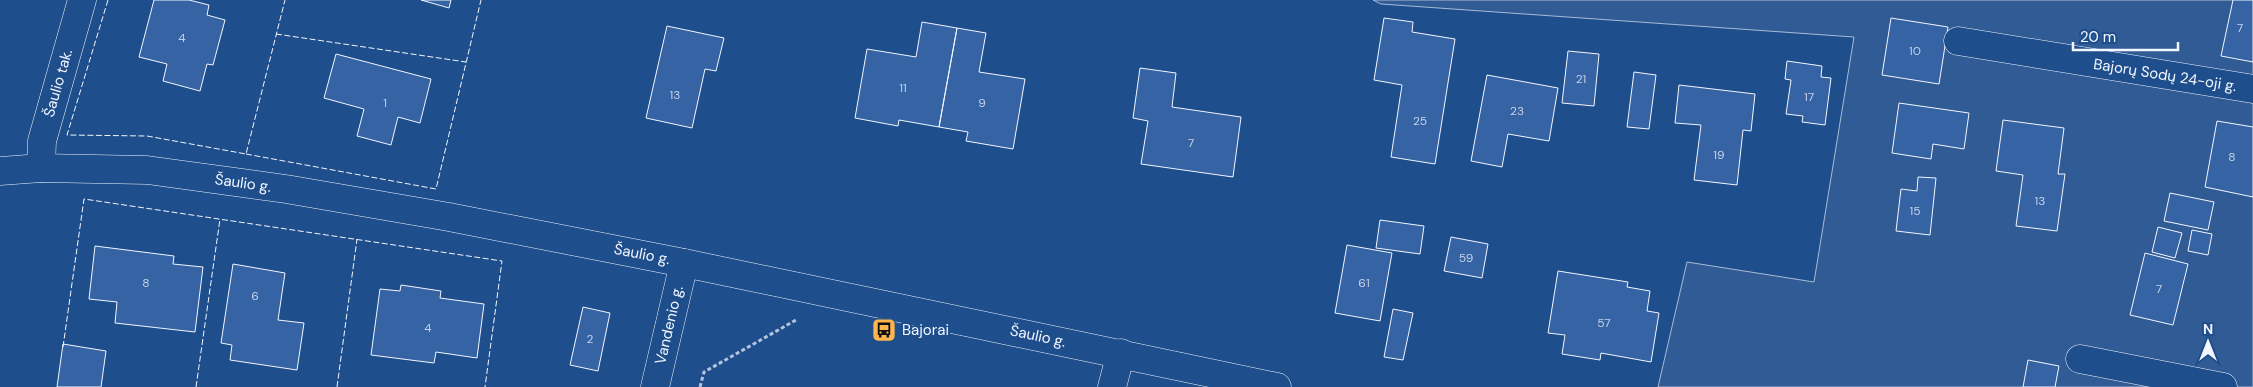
<svg xmlns="http://www.w3.org/2000/svg" width="2253" height="387" viewBox="0 0 2253 387" font-family="'DM Sans',sans-serif">
	<style>
		.built { fill: #305b95; stroke: #a8bbd7 }
		.building { fill: #3563a3; stroke: #f2f6ff }
		.lines { fill: none; stroke-linecap: round; stroke-linejoin: round }
		.minor-casing { stroke: #f2f6ff; stroke-width: 29 }
		.tertiary-casing { stroke: #f2f6ff; stroke-width: 29 }
		.path { stroke: #b3c4dc; stroke-width: 3; stroke-dasharray: 4 2.5; stroke-linecap: butt }
		.minor { stroke: #1f4e8c; stroke-width: 28 }
		.tertiary { stroke: #1f4e8c; stroke-width: 28 }
		.fence { stroke: #f2f6ff; stroke-width: 1; stroke-dasharray: 6 2.5; stroke-linecap: butt }
		.labels { text-anchor: middle; dominant-baseline: central; stroke-width: 4; stroke-linejoin: round; paint-order: stroke }
		.number-label { font-size: 12px; fill: #c3d1e8 }
		.street-label { font-size: 15px; fill: #f2f6ff; stroke: #1f4e8c }
		.poi-label { font-size: 15px; fill: #f2f6ff; stroke: #1f4e8c; text-anchor: start }
	</style>
	<rect width="100%" height="100%" fill="#1f4e8c"/>
	<!-- built -->
	<path class="built" d="M1373,0H2253V387H1658L1687,262L1814,282L1854,37L1381,4Z"/>
	<!-- building -->
	<path class="building" d="M154,0H189L209,5L207,15L225,20L213,65L207,64L200,91L163,81L167,64L139,57Z
		M421,0H451L449,8Z
		M2233,0H2253V62L2221,56Z
		M1384,18L1413,22L1412,32L1455,39L1435,164L1391,157L1402,85L1374,80Z
		M1891,18L1948,27L1939,84L1882,75Z
		M922,22L957,28L939,127L899,120L898,126L855,118L867,49L916,57Z
		M667,26L724,38L716,71L705,69L692,128L646,118Z
		M957,28L986,33L979,72L1025,79L1013,149L966,141L968,132L939,127Z
		M1568,51L1599,54L1594,106L1562,103Z
		M336,54L431,79L420,123L398,117L391,145L357,136L364,109L324,98Z
		M1787,61L1822,66L1821,77L1831,78L1825,125L1802,122L1803,116L1786,114L1791,80L1785,79Z
		M1140,68L1176,73L1172,107L1241,117L1233,177L1141,164L1148,121L1133,118Z
		M1634,72L1656,75L1649,129L1627,127Z
		M1487,75L1558,88L1549,141L1508,134L1502,167L1471,161Z
		M1679,85L1755,94L1751,131L1743,130L1737,185L1694,180L1701,125L1675,123Z
		M1899,103L1969,113L1964,149L1933,144L1931,159L1892,153Z
		M2003,120L2064,128L2058,174H2065L2057,231L2016,226L2023,175L1996,171Z
		M2217,121L2253,127V197L2205,187Z
		M1918,177L1936,178L1930,235L1896,231L1901,189L1917,191Z
		M2170,193L2214,202L2208,230L2164,221Z
		M1380,220L1424,226L1420,254L1376,248Z
		M2158,227L2182,233L2175,258L2152,252Z
		M2192,230L2212,234L2208,255L2188,251Z
		M1451,237L1488,244L1482,278L1444,271Z
		M1347,245L1392,253L1380,321L1335,313Z
		M95,246L174,256L173,264L203,267L195,332L115,323L117,302L89,299Z
		M2145,253L2188,264L2173,325L2130,315Z
		M233,264L285,273L278,320L304,323L297,370L230,360L232,345L221,343Z
		M1558,271L1628,282L1627,287L1650,291L1647,311L1659,313L1651,362L1601,353L1600,360L1562,354L1565,335L1548,333Z
		M401,285L441,291L440,298L484,304L477,358L436,352L434,363L371,355L380,289L400,291Z
		M583,307L610,313L598,371L570,365Z
		M1393,309L1413,313L1403,360L1384,357Z
		M63,344L106,351L101,387H57Z
		M2028,360L2059,366L2055,387H2023Z"/>
	<g class="lines">
		<!-- minor casing -->
		<g class="minor-casing">
			<path id="minor" d="M1958,41L2253,89
				M41,168L42,141L82,0
				M2080,359L2223,387
				M655,387L684,263
				M1112,387L1121,353"/>
		</g>
		<!-- tertiary casing -->
		<g class="tertiary-casing">
			<path id="tertiary" d="M0,171L41,168L147,170L286,189L449,217L684,263L1277,387"/>
		</g>
		<!-- path -->
		<path class="path" d="M700,387L704,372L796,320"/>
		<!-- minor -->
		<use href="#minor" class="minor"/>
		<!-- tertiary -->
		<use href="#tertiary" class="tertiary"/>
		<!-- fence -->
		<path class="fence" d="M108,0L67,135L147,136L246,154L285,0
			M276,34L466,62
			M246,154L436,189L481,0
			M63,347L84,199L502,261L485,387
			M196,387L220,219
			M337,387L357,239"/>
	</g>
	<!-- icons -->
	<defs>
		<g id="bus-square" transform="scale(1.25)"><rect x="-9" y="-9" width="18" height="18" rx="4" fill="#ffb74d" stroke="#1f4e8c"/><path d="M-5-6H5V4H4V6H2V4H-2V6H-4V4H-5ZM-3.5-4V0h7V-4ZM-3.5 1.2v1.5H-2V1.2ZM2 1.2v1.5H3.5V1.2Z" fill="#111"/></g>
	</defs>
	<g fill-rule="evenodd">
		<use href="#bus-square" x="884" y="330"/>
	</g>
	<g class="labels">
		<!-- number labels -->
		<g class="number-label">
			<text x="2240" y="28">7</text>
			<text x="182" y="38">4</text>
			<text x="1915" y="51">10</text>
			<text x="1581" y="79">21</text>
			<text x="903" y="88">11</text>
			<text x="675" y="95">13</text>
			<text x="1809" y="97">17</text>
			<text x="385" y="103">1</text>
			<text x="982" y="103">9</text>
			<text x="1517" y="111">23</text>
			<text x="1420" y="121">25</text>
			<text x="1191" y="143">7</text>
			<text x="1719" y="155">19</text>
			<text x="2232" y="157">8</text>
			<text x="2040" y="201">13</text>
			<text x="1915" y="211">15</text>
			<text x="1466" y="258">59</text>
			<text x="146" y="283">8</text>
			<text x="1364" y="283">61</text>
			<text x="2159" y="289">7</text>
			<text x="255" y="296">6</text>
			<text x="1604" y="323">57</text>
			<text x="428" y="328">4</text>
			<text x="590" y="339">2</text>
		</g>
		<!-- street labels -->
		<g class="street-label">
			<text transform="translate(2165 75) rotate(9)">Bajorų Sodų 24-oji g.</text>
			<text transform="translate(58 83) rotate(-74)">Šaulio tak.</text>
			<text transform="translate(243 183) rotate(8)">Šaulio g.</text>
			<text transform="translate(642 254) rotate(11)">Šaulio g.</text>
			<text transform="translate(669 325) rotate(-77)">Vandenio g.</text>
			<text transform="translate(1038 336) rotate(12)">Šaulio g.</text>
		</g>
		<!-- poi labels -->
		<g class="poi-label">
			<text x="902" y="330">Bajorai</text>
		</g>
	</g>
	<!-- north arrow -->
	<g transform="translate(2208 342)" stroke="#1f4e8c" stroke-width="4" paint-order="stroke">
	<path d="M0-4L9 19L0 12L-9 19Z" fill="#f2f6ff"/>
	<text y="-8" font-size="14" font-weight="bold" text-anchor="middle" fill="#f2f6ff">N</text>
	</g>
	<!-- scale -->
	<path d="M2073 42v8h105v-8" fill="none" stroke="#f2f6ff" stroke-width="2.5"/>
	<text x="2080" y="42" font-size="15" fill="#f2f6ff" stroke="#1f4e8c" stroke-width="4" paint-order="stroke">20 m</text>
</svg>
